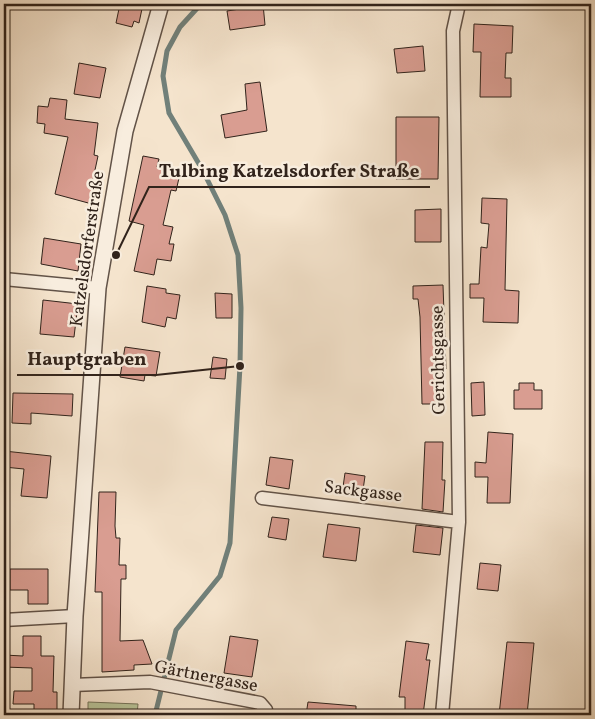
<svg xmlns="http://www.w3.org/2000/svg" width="595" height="719" viewBox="0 0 595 719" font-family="Vollkorn,serif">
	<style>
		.green { fill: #b9c59a; stroke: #75745a }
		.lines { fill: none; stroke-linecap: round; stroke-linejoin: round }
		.stream { stroke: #71807a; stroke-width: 5 }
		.building { fill: #d99d91; stroke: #31231b }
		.minor-casing { stroke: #625348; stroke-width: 15 }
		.tertiary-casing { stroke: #625348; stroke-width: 18 }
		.minor { stroke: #f8edde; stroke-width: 12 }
		.tertiary { stroke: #f8edde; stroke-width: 15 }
		.labels { text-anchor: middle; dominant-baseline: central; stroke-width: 5; stroke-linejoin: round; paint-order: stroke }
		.street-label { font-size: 18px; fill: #31231b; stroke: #f8edde }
		.leader { fill: none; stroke: #31231b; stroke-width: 2 }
		.callout-dot { fill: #31231b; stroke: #f8edde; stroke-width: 2 }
		.callout-label { font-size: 19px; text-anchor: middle; font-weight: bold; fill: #31231b; stroke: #f8edde; stroke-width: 5; stroke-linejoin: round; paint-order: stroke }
	</style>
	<rect width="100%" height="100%" fill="#f5e4cd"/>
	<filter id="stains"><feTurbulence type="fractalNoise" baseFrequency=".004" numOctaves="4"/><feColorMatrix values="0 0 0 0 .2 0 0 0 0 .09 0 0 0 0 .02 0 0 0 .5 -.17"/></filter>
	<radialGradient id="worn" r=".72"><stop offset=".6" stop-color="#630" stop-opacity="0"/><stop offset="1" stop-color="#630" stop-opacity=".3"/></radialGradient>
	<!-- green -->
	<path class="green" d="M88,702L138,704L137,715H88Z"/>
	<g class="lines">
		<!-- stream -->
		<path class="stream" d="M155,715L176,630L220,576L230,543L240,366L241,308L238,255L225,215L202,169L169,113L163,76L167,51L180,27L201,4"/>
	</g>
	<!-- building -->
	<path class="building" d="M120,4H143L139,23L134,21L132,27L116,23Z
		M245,4H263L265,25L230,30L227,11L246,8Z
		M474,24L513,26L512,53H506L505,78H511V97H480L481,52H473Z
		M423,46L425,71L397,73L394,49Z
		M79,63L106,68L100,98L74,94Z
		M260,82L267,131L225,138L221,115L247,110L245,84Z
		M50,98L67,100L65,119L98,123L94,155L98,156L92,184L97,185L92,204L55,194L68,137L44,133L45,124L37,123L38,106L48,107Z
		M396,117H439L438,179H396Z
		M143,156L159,159L157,167L163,168L162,175L179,178L176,191L171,190L163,225L173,227L169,244H174L171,261L157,259L154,275L134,271L144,225L129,221Z
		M482,198L507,199L505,290L519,291L518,323L483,322L484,298H470V284H479L481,247L487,248L489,224L481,223Z
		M441,209V242H415V210Z
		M44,238L81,244L78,271L41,264Z
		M443,285L446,369H443L444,404H422L420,317L418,299H413V286Z
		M147,286L166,289V293L180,295L176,319L167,317L165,327L142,322Z
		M215,293L232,294V318H216Z
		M43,300L78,304L74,337L40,334Z
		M125,347L160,352L156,376L145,375L144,381L120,377Z
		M213,357L227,359L225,379L210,378Z
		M484,382L485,415L472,416L471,383Z
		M519,383H534V390H542V409H514V390H519Z
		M13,393L73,394L72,416L31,413V424L12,423Z
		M488,432L513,434L510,503H487L488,477H475V462L486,463Z
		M425,442H443L442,480H445L443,512L422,509Z
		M4,451L51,456L47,498L21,496L24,469L4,467Z
		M270,457L293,460L289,489L266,485Z
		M345,473L365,476L362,497L342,494Z
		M99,492H116L115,526L116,538H120L119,565H126V579H121L120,641L143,640L152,664L134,665V670L102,672V592H95Z
		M272,517L289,519L286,540L268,537Z
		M328,524L360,528L356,561L323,557Z
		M416,525L443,528L440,555L413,552Z
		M480,563L501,565L498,591L477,589Z
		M10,569H48V604H28V590H10Z
		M23,636H41V656H54L53,692H57V715H34V704H13L14,691H32V668L4,667V655L23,656Z
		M230,636L258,640L252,677L224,673Z
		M406,641L429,644L426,660H430L423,715H405V697H399Z
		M507,642L534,643L527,715H499Z
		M308,702L356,706V715H306Z"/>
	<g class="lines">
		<!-- minor casing -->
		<g class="minor-casing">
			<path id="minor" d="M4,279L98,288
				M262,498L459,522
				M4,620L75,616
				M72,685L150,682L260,703L266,710L265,715
				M442,715L459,522L453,31L459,4"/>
		</g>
		<!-- tertiary casing -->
		<g class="tertiary-casing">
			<path id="tertiary" d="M71,715L75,616L98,288L125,131L161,4"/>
		</g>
		<!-- minor -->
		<use href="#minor" class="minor"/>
		<!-- tertiary -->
		<use href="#tertiary" class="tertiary"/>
	</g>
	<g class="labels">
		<!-- street labels -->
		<g class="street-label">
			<text transform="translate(88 249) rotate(-82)">Katzelsdorferstraße</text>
			<text transform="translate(439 360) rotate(-91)">Gerichtsgasse</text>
			<text transform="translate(363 492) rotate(7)">Sackgasse</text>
			<text transform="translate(206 677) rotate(11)">Gärtnergasse</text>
		</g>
	</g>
	<!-- callouts -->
	<path class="leader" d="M116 255L149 187H430M240 366L156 375H17"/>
	<g class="callout-dot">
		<circle cx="116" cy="255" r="5"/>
		<circle cx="240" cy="366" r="5"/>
	</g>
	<g class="callout-label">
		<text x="289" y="177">Tulbing Katzelsdorfer Straße</text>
		<text x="87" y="365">Hauptgraben</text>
	</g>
	<!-- margin -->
	<rect width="595" height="719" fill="none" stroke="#f5e4cd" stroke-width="20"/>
	<rect x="5" y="5" width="585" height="709" fill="none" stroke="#31231b" stroke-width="2.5"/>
	<rect x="10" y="10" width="575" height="699" fill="none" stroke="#31231b"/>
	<rect width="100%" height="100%" filter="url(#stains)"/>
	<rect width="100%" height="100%" fill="url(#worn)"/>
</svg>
